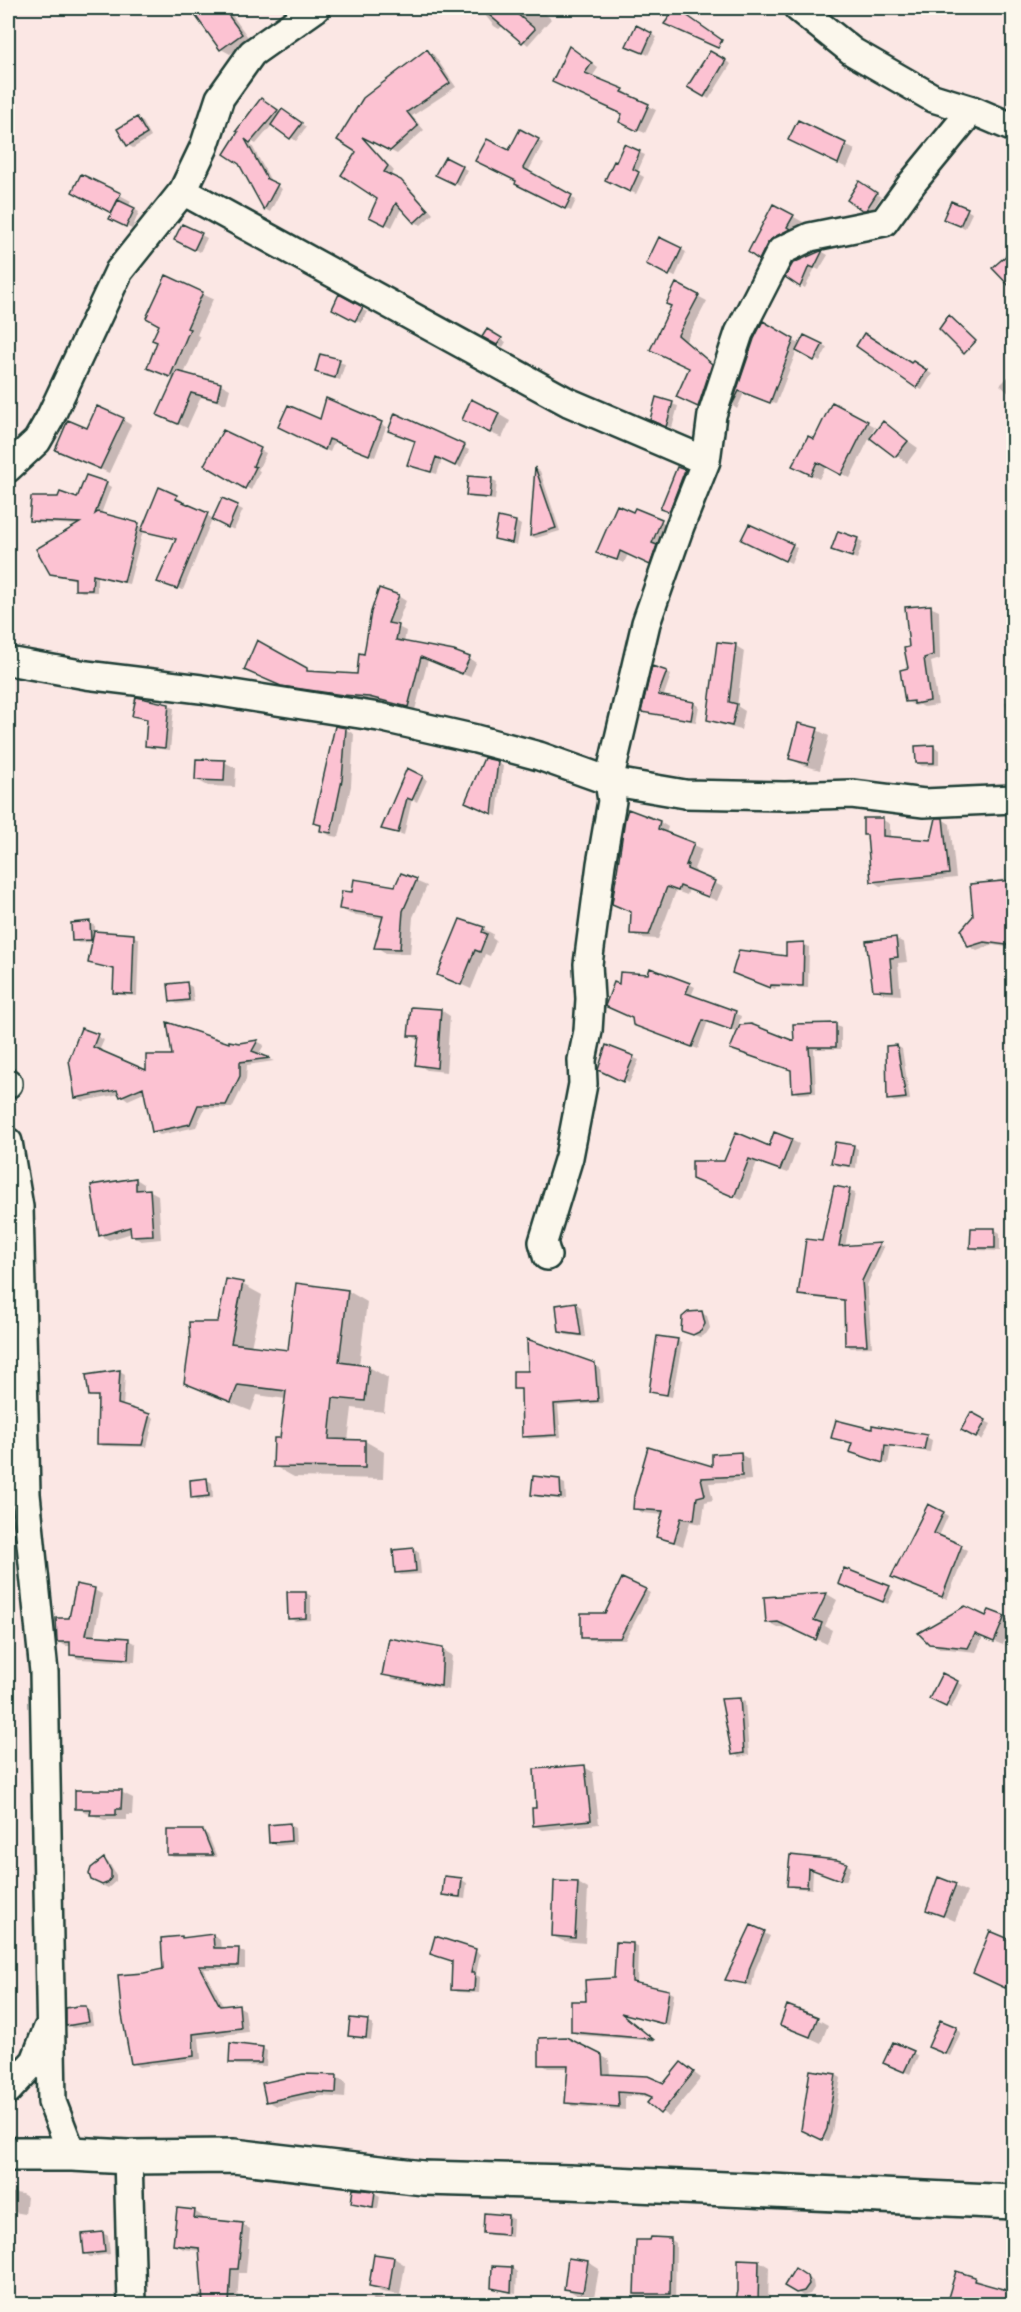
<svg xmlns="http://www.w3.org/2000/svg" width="1021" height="2312" viewBox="0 0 1021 2312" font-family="'Indie Flower',sans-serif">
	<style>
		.shadow { fill: #0003 }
		.building { fill: #fcc2d2; stroke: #1f3d34; stroke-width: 1.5 }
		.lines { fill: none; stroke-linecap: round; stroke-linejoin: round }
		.minor-casing { stroke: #1f3d34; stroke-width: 32 }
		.tertiary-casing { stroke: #1f3d34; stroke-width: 38 }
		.minor { stroke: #fbf7ec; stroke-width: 27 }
		.tertiary { stroke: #fbf7ec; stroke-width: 33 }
	</style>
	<rect width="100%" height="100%" fill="#fbe7e4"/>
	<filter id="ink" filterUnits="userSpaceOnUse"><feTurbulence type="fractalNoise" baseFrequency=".0167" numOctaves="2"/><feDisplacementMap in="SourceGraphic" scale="12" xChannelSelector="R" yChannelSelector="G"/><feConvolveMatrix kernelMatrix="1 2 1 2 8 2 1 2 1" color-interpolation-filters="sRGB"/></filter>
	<g filter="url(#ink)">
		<!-- shadow -->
		<path class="shadow" d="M194,8H227L250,40L230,54L221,49L193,9Z
			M482,8H539L551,19L528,45L504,25L499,29L494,26L480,9Z
			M636,27L657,37L648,55L633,48Z
			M427,51L434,55L456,87L412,116L424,130L397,154L363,137L394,171L390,176L408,186L433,214L421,225L415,222L402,207L392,227L377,220L379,199L358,152L339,140Z
			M577,52L598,68L592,77L623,90L630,95L629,97L656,110L645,133L628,126L624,114L561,86Z
			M711,53L731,64L709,99L689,87Z
			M266,103L281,113L288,114L306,127L296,141L273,124L256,144L249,140L272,183L282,189L270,212L265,209L240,163L226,154Z
			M137,119L143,122L151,137L133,148L128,145Z
			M521,131L543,143L528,172L576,200L571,211L522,187L518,181L510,152Z
			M799,145H845L855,150L847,168Z
			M625,146L645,155L637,173L644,177L636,194L612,183Z
			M462,167L467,170L460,186L437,174Z
			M860,183L881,197L871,212H869L849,200Z
			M120,195L131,201L129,206L139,212L132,229L116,222L114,213L85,198Z
			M774,206L803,222L797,234L770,264L760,258Z
			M967,210L972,213L965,228L950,222Z
			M183,226L207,238L200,252L181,243Z
			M681,249L686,252L675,277L648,263Z
			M823,252L828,255L819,270L815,268L805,288L787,277L794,264Z
			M166,277L213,299L197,335L200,337L184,374L221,384L230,389L226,404L201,397L187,428L168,419L175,380L149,367L159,342Z
			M677,285L707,301L686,341L720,370L707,411L687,402L691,368L661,354Z
			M340,297L367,312L361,323L334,308Z
			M763,323L801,345L805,337L827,348L820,362L797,350L776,404L744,393L737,409L733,406L755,340Z
			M487,331L506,342L503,347L484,336Z
			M321,356L345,364L340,380L317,372Z
			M913,363L932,374L922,390L916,387L912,365Z
			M1014,371V398L1000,385Z
			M657,399L678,406L672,428L657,422Z
			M833,404L875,427L850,478L826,466L819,479L802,470Z
			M498,414L510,421L502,438L475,426Z
			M396,415L469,450L461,468L442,459L437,474L414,467L416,441L395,433Z
			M123,420L131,425L109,473L57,450L88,430Z
			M321,421L381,424L386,427L375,457L335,440L330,452L285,430Z
			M883,423L918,448L907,463L872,437Z
			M224,432L266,453L258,470L260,471L251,490L206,464Z
			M536,469L540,471L560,531L536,538L531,536Z
			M678,469L690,475L674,514L667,511Z
			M491,479L497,482L495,500L473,498L468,495Z
			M106,484L111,487L101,514L144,528L176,497L182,500L180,502L214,519L223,500L243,510L234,530L212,519L183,590L165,584L178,540L143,531L129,584L97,577V592H82L76,589L77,580L57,576L52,573L79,525L36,523L31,520L78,500Z
			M636,510L669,525L658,568L628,554L624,563L598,553Z
			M516,522L521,525L517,545L496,538Z
			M857,539L863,542L857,559L839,553Z
			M748,543L792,545L797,548L791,563Z
			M398,596L406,601L396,626L406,631L404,643L469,658L476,663L470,677L428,660L415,710L378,700L352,699L290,689L254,674L257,642L312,672L359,675L365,655Z
			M930,607L939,611L940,659L931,662L938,705L924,707L920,705L915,706L906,701L910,648Z
			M736,646L744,651L737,706L745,711L741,730L718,724L709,719Z
			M666,672L671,675L663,698L693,703L699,706L696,722L648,714L643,711Z
			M1014,700V720L1009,718L1005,702Z
			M168,705L174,708L170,750L151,748L146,745L148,720L133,715Z
			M345,729L354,734L351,786L339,837L331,836L322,831V827L315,823Z
			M817,730L829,736L820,770L802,765L790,758Z
			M934,747L939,750V765L922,766L917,763Z
			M224,762L236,768L235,787L208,786L197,780Z
			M498,763L503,766L497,816L472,804Z
			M422,777L427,780L417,802L412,799L404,835L383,828Z
			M629,811L660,822L668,827L666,833L702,849L694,869L696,871L695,874L723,887L717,901L689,889L687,895L676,891L658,939L640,938L631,933L633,912L613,903Z
			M942,819L950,824L956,878L880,886L872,881L869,837L864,834L883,820L890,824V838L932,842Z
			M401,875L427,886L413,917L410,954L386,953L376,947L384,919L350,914L340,908L353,894L396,888Z
			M1014,879L1013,948L993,945L977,951L969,946L974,917L998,883L997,880Z
			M461,921L484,929L493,934L492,938L496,941L490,956L485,954L471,989L447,978Z
			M89,923L95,926V933L133,936L139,939L137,996L120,995L114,992L115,970L89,962L94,942L79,943L73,940Z
			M895,938L904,943L907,962L898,963L901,995L884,994L875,989Z
			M788,944H804L809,947L808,988L776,987L775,989L740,975L787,958Z
			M187,984L192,987L194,1002L177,1004L172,1001Z
			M689,984L695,987L691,996L741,1016L738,1027L751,1026L796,1043L835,1025L841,1028V1049H814L816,1093L798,1094L793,1091L792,1071L732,1049L738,1032L708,1021L698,1049L640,1027Z
			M441,1010L450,1016L446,1072L427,1070L417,1064L420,1041L410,1035Z
			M97,1036L104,1040L99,1051L147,1072L174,1056L257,1041L264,1045L258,1055L274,1061L247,1065L246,1080L232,1108H205L196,1127L160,1135L153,1131L146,1092L128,1100L120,1094L83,1101L76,1097L70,1060Z
			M897,1046L902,1049L910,1100L894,1102L889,1099Z
			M607,1047L639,1060L629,1083L605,1072Z
			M791,1140L799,1144L788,1173L757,1162L742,1200L701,1183L725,1163Z
			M853,1146L858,1149L856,1168L838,1166L833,1163Z
			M136,1179L144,1184V1190H149L158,1195L161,1239L141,1241L132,1236V1233L109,1240L100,1235Z
			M836,1187L855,1193L845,1247L879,1245L884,1247L867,1285L872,1347L851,1348L846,1344L845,1301L805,1297L800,1294L824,1243Z
			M995,1230L1000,1233V1251L977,1250L972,1247Z
			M242,1284L262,1295L251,1347L289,1352L348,1291L367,1302L359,1366L369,1367L388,1378L384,1412L352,1408L348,1441H365L384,1452L383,1479L294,1477L274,1466L282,1440L286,1399L257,1395L251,1411L205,1393L185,1382Z
			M576,1304L581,1307L585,1337L566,1335L561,1331Z
			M701,1313L707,1316L710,1328L706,1334L700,1337L688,1333Z
			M677,1340L682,1344L672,1397L656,1394L651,1391Z
			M594,1365L600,1368L603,1403L558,1406L561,1437L529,1439L524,1436L523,1391L515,1388Z
			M120,1371L125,1374L123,1408L154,1418L147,1447L103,1446L98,1443L99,1398L90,1395Z
			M971,1414L991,1424L982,1440L963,1430Z
			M873,1431L926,1437L932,1440L930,1452L891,1447L888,1464L856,1454L851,1451L853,1444L833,1437Z
			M740,1454L749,1459L751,1480L709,1483L713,1500L705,1502L702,1524L690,1522L683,1546L657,1536L664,1515L643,1513L634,1508Z
			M207,1480L212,1483L213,1498L198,1500L193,1497Z
			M559,1481L565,1484L566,1500L538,1497L533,1494Z
			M943,1513L948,1516L939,1536L967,1550L947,1599L898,1579Z
			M414,1549L419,1553L421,1574L401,1575L396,1572Z
			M845,1586L889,1588L894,1591L888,1604Z
			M94,1590L102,1594L94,1637L128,1640L136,1644L135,1662L79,1659L71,1655V1646H66L58,1642L70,1620Z
			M645,1590L650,1593L625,1640H588L583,1637L606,1615Z
			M306,1593L311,1596V1620L295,1621L289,1618Z
			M827,1594L837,1600L825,1626L832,1630L827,1644L790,1627L778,1628L767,1622L766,1598Z
			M990,1612L1013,1622L1003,1645L983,1637L976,1652L939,1648L930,1643L987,1618Z
			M443,1650L452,1655L449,1690L393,1679L384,1674Z
			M942,1675L963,1685L951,1708L931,1698Z
			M739,1699L745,1702L749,1755L739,1757L734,1754Z
			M584,1767L593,1772L599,1824L543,1830L534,1826L537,1809Z
			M121,1792L133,1798L132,1815H127V1820H104L76,1808Z
			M289,1825L295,1828L296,1844L276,1846L271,1842Z
			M202,1831L208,1835L217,1857H173L168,1854Z
			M791,1857L846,1864L851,1867L846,1881L813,1870L812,1889L794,1888L789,1885Z
			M104,1860L109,1863L116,1875V1881L108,1888L98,1883Z
			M462,1880L467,1883L465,1899L449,1897L444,1894Z
			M578,1883L588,1889L585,1943L563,1941L553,1936Z
			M955,1886L967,1892L955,1921L928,1909Z
			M751,1927L770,1936L755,1970L752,1986L727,1979Z
			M213,1935L220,1940L221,1949H238L245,1953V1969H204L224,2007L238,2006L245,2010L248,2032L199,2038L201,2059L139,2067L132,2063L164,1970L182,1938L185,1939Z
			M1014,1943V1992L985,1979Z
			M633,1944L638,1947L637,1985L668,1991L674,1994L669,2026L621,2013L655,2041L578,2035L573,2032L587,2002L616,1980Z
			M475,1951L480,1954L476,1975L480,1977L479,1993L458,1992L452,1989L453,1961L432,1953Z
			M86,2008L91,2011L93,2025L73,2028L68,2025Z
			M817,2019L828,2025L821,2043L782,2025Z
			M367,2022L373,2025L371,2040L355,2038L350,2035Z
			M956,2029L961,2032L950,2056L935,2049Z
			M262,2048L267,2051L266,2066L236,2065L231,2062Z
			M913,2053L918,2056L910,2074L890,2065Z
			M602,2056L609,2060L610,2076L664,2085L681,2063L701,2078L669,2117L649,2103L654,2097L625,2096V2110L573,2106L566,2102L569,2068H548L541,2064Z
			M836,2075L841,2078L832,2132L828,2142L808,2132Z
			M336,2077L346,2082L345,2098L322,2096L277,2106L267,2101Z
			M8,2192L22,2194L27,2197L25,2214L8,2211Z
			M374,2193L380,2196L378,2209L358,2205L353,2202Z
			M194,2211L202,2216V2220L242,2224L250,2229L246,2273H239L237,2304H242H197L198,2294L203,2295L201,2251L183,2249L175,2244Z
			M508,2216L513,2219L512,2237L490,2235L484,2232Z
			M103,2233L108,2236L110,2254L90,2257L85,2253Z
			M670,2239L676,2243L675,2304H635L637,2241Z
			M394,2258L405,2265L400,2295L382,2292L370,2286Z
			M740,2260L759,2261L769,2267L768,2304H736L739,2291Z
			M588,2262L599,2269L594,2298L577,2295L565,2288Z
			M512,2268L517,2272L516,2294L498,2290L493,2287Z
			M795,2270L813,2281L814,2288L810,2294L803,2296L786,2285Z
			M957,2273L1014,2294V2304H947Z
			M374,2296L391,2303L393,2304H370Z"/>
		<!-- building -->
		<path class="building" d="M190,8H223L242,34L220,50Z
			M481,8H510L535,29L522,43Z
			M676,8L722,40L718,48L664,24Z
			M636,25L652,33L643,53L626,46Z
			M569,46L592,63L585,73L624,89L622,92L649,104L637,131L619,122L622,114L552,82Z
			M427,49L450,83L407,112L418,126L390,151L362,137L388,166L384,172L401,180L428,210L414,223L396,203L385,225L369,217L377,199L341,175L356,152L337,140L363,98Z
			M710,51L726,60L704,97L687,87Z
			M261,98L278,110L250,143L245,139L267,179L278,184L264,210L239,164L224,154L238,132L236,131Z
			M282,109L302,123L290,139L271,125Z
			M137,117L147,134L127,146L117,129Z
			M798,120L846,143L838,164L788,140Z
			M520,129L539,139L523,168L572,195L565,209L515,184L516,181L475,161L487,139L509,150Z
			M624,144L640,151L633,169L639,172L630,192L605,180L614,161L616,162Z
			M445,157L463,166L454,184L435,175Z
			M81,174L121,193L111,213L72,192Z
			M859,181L877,193L866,210H862L847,200Z
			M118,200L135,208L126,227L109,219Z
			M951,201L968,208L960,226L943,219Z
			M773,204L794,215L787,227L790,229L774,237L767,244L759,260L748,252Z
			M182,224L202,233L194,250L174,240Z
			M659,237L682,248L669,276L646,264Z
			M1014,249V291L992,268Z
			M823,250L814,268L809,266L800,287L785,277L793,263Z
			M166,275L203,292L187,328L190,329L170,377L147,368L157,342L152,340L159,325L146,318Z
			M676,283L699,295L678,335L712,364L698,407L676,397L689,368L650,350L671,306L666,304Z
			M339,294L363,307L355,321L332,309Z
			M949,315L976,341L964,354L939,329Z
			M763,321L794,339L770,403L739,391L731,407L754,339Z
			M487,329L502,338L497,345L482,337Z
			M864,333L911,363L913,361L927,370L916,388L856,346Z
			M804,335L823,344L814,361L796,351Z
			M320,354L340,359L335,378L315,372Z
			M177,371L221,383L217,400L191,393L178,424L157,415Z
			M656,397L673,402L666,427L650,420Z
			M326,398L382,422L369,455L329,439L325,450L278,427L288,405L320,419Z
			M471,399L499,413L490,433L462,420Z
			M832,402L868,421L841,475L817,462L811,475L792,466L808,436L814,439Z
			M97,406L124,418L100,469L55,450L68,420L87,428Z
			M395,413L465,445L455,466L436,457L431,472L407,465L415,441L388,431Z
			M883,421L908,441L895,457L870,438Z
			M223,430L261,448L253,466L256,467L245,489L204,465Z
			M535,467L556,528L530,536Z
			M677,467L685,470L669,512L660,509Z
			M86,475L107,482L95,514L98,512L139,523L124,582L93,575L92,590H75V578L50,574L36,549L80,523L29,521L31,497H58L60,492L77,498Z
			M468,476L492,478L490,498L466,496Z
			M159,487L177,495L176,499L208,513L177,589L157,582L176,539L141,531Z
			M222,498L238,505L228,528L212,520Z
			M617,505L633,512L635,508L662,519L652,543L657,545L650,565L620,551L617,560L596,553Z
			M498,517L516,521L512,543L494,539Z
			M749,524L793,544L785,561L741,540Z
			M838,531L858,538L852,557L831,550Z
			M379,588L399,595L388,623L399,625L396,640L454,651L470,657L462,674L421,657L408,707L369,697L343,695L281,686L244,670L257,640L307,668V671L357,674L359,653L364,654L371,612Z
			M931,605L933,655L924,658L930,701L914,704V701L905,702L900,670L908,668L904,648L909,647L905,607Z
			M717,642L736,644L729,702L737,704L732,726L707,720Z
			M652,666L667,671L658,695L694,702L691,720L641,712Z
			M136,697L169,704L165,748L145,746L147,719L132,716Z
			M798,723L818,728L808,764L789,759Z
			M335,726L346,728L342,780L331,833L320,831L321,825L313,823Z
			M934,745V763H916L915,746Z
			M484,758L498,761L492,814L465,802Z
			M196,759L225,760L224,781L195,780Z
			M407,768L423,776L412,800L407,798L398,833L381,829Z
			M628,809L660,821L658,829L694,843L686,865L688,864L687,869L715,881L708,897L680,886L678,891L667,887L649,935L630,934L631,912L612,904L625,819Z
			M863,818H883V836L931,840L936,818H943L949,874L871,882L867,835H863Z
			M401,873L417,879L403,911L400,949L374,948L383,916L339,909L342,891L352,892L354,879L395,886Z
			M1014,880V946L984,942L968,947L961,930L973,916L970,884Z
			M460,919L484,927L482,932L487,934L480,952L475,950L461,985L437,975Z
			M90,921L91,940L72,941L71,923Z
			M94,931L134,934L132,994L113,993L114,969L88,963Z
			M896,937L898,957L890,958L893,991L873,990L866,941Z
			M804,942L803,986L771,985L770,988L732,973L739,950L786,956V943Z
			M650,968L690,983L686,993L736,1011L731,1030L703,1020L692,1047L633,1025L632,1018L605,1006L614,982L619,984L620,972L648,974Z
			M187,982L189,1000L170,1002L168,984Z
			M411,1007L441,1009L437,1068L415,1065L419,1036H408Z
			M167,1022L229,1043V1041L239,1043L258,1040L252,1051L270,1058L240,1062V1076L226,1105H198L190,1124L152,1132L143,1087L120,1097L117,1090L75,1098L69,1060L81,1028L98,1034L93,1047L146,1070V1055H172Z
			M836,1023V1047H809L812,1090L792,1092L791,1070L730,1049L740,1025L751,1024L794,1041L793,1024Z
			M606,1045L634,1056L623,1082L598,1070Z
			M897,1045L906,1098L887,1100L886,1046Z
			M736,1132L769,1146L774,1132L792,1139L780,1170L749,1159L734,1197L692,1179V1161H724Z
			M835,1142L854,1145L850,1166L831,1163Z
			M136,1178V1190L150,1189L153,1235L131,1236L130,1227L99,1236L91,1185Z
			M834,1186L850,1189L839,1246L880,1243L862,1281L867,1345H845L844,1300L798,1295L806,1239L822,1241Z
			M971,1228H995V1248H970Z
			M226,1279L243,1282L231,1343L288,1350L296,1283L348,1290L339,1362L369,1366L365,1401L333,1398L329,1439L365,1440V1468L273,1467L274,1438H280L286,1391L238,1385L231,1402L184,1383L190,1341L189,1322H218Z
			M576,1302L581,1335L559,1332L556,1305Z
			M702,1311L705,1324L701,1331L693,1335L681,1331L682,1317L688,1312Z
			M657,1336L678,1339L667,1395L649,1392Z
			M527,1339L595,1363L598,1401L554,1404L556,1435L522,1437L521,1389H513V1371H528Z
			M120,1370L118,1404L150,1414L142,1445L97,1444L98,1396H89L86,1375Z
			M971,1412L986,1420L976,1438L961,1430Z
			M836,1420L872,1429V1425L927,1435L924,1450L885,1445L883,1463L849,1452L852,1443L831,1438Z
			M648,1447L712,1466V1454L741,1452L742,1476L701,1478L705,1495L697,1497L694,1520L681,1518L674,1542L656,1537L663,1511L633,1509L634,1496Z
			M533,1476L560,1479L561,1498L531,1495Z
			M207,1478L209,1496L191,1498L190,1480Z
			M928,1504L944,1512L934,1533L962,1545L942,1597L891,1577Z
			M414,1548L416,1571L395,1573L393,1550Z
			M844,1568L890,1586L883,1602L838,1584Z
			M622,1578L646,1589L620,1638H581V1613H605Z
			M76,1584L95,1588L86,1635L129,1638L128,1659L70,1655V1642H57L56,1618H69Z
			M287,1592H306V1618L288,1619Z
			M827,1593L814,1620L822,1623L816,1640L778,1622L766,1623L764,1597Z
			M965,1606L986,1616L989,1610L1005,1616L994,1642L975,1634L968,1648L929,1644L918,1633Z
			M389,1638L443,1648L441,1686L382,1675Z
			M942,1673L958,1681L946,1707L929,1699Z
			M740,1698L744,1753L732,1755L721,1699Z
			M585,1765L591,1820L533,1826L532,1808H536L534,1769Z
			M75,1790H122L121,1809H116V1815H90L91,1809H75Z
			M290,1823L291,1841L269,1843L268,1825Z
			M167,1830H203L213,1855H167Z
			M790,1855L837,1860L847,1863L840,1880L808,1868L807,1887L787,1886Z
			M104,1858L111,1871V1878L107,1883L102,1885L91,1880L89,1874L91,1868Z
			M444,1876L462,1878L460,1897L442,1895Z
			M938,1877L956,1884L943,1916L926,1910Z
			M554,1881L578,1882L575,1938L552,1936Z
			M751,1925L765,1931L750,1967L746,1984L725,1980Z
			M990,1931L1014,1941V1968L1005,1988L973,1973Z
			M213,1934L214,1948H239L238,1966H199L220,2006L239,2004L241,2028L193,2034L194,2056L131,2064L121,2010L118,1975L144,1973L163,1969L161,1938L182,1936V1938Z
			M435,1936L476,1949L471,1973H475L474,1991L451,1990L452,1961L430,1954Z
			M616,1942L633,1943L632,1982L669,1990L664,2024L621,2013L653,2039L571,2032V2001H586L585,1980L614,1978Z
			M787,2005L818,2017L810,2037L780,2025Z
			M78,2006H86L89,2022L66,2026V2008Z
			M350,2018L368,2020L366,2038L348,2036Z
			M940,2020L957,2027L945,2054L928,2047Z
			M566,2037L602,2055L603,2074L648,2076L664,2083L681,2062L694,2072L660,2114L647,2103L652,2097L645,2094L618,2092L619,2107L565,2103L568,2065H539V2038Z
			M893,2042L914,2051L904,2072L883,2063Z
			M230,2043L263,2047L261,2063H229Z
			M810,2070L836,2074L827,2129L822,2140L801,2130Z
			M303,2074L337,2075L336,2093L311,2092L266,2102L262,2083Z
			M353,2189L375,2191L373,2207L351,2203Z
			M177,2208L195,2210L194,2218L243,2223L238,2269H231L229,2304H203L199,2248L173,2245Z
			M484,2213L508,2215L507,2235L483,2233Z
			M103,2232L105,2252L84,2254L82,2234Z
			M651,2237L671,2238L670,2294H634L636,2240H650Z
			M374,2254L394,2257L389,2290L369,2286Z
			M568,2258L588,2261L583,2292L564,2289Z
			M738,2259L759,2260L758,2304H735L738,2291Z
			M492,2266L512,2267L511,2292L491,2288Z
			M795,2268L807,2276L809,2284L804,2291L796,2293L784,2286Z
			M956,2271L975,2277L974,2281L1014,2292V2304H957L947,2301Z"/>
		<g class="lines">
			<!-- minor casing -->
			<g class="minor-casing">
				<path id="minor" d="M798,8L853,52L933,98L972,110L1014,128
					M183,191L568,402L706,461
					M8,468L37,441L49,420L119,271L183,191L204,147L220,98L252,53L316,8
					M8,661L86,675L201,689L379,717L476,739L539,756L609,781L685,794L785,796L852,794L924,803L1014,799
					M8,1083V1084
					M8,1142L19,1207L26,1494L44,1672L52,2102L72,2154
					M547,1256L543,1242L569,1157L583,1084L582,1060L588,1031L590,999L588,964L601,864L612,801L609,781L646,623L680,526L706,461L712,415L739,333L781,251L810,237L884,222L913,182L972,110
					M8,2090L35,2061L47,2030
					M128,2157L132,2304"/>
			</g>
			<!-- tertiary casing -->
			<g class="tertiary-casing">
				<path id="tertiary" d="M8,2154H72L128,2157L234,2156L423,2178L569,2182L1014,2202"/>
			</g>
			<!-- minor -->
			<use href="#minor" class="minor"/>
			<!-- tertiary -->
			<use href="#tertiary" class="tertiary"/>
		</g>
	</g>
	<!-- margin -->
	<rect width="1021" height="2312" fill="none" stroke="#fbf7ec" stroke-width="30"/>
	<rect x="15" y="15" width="991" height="2282" fill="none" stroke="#1f3d34" stroke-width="2" filter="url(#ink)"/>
</svg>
